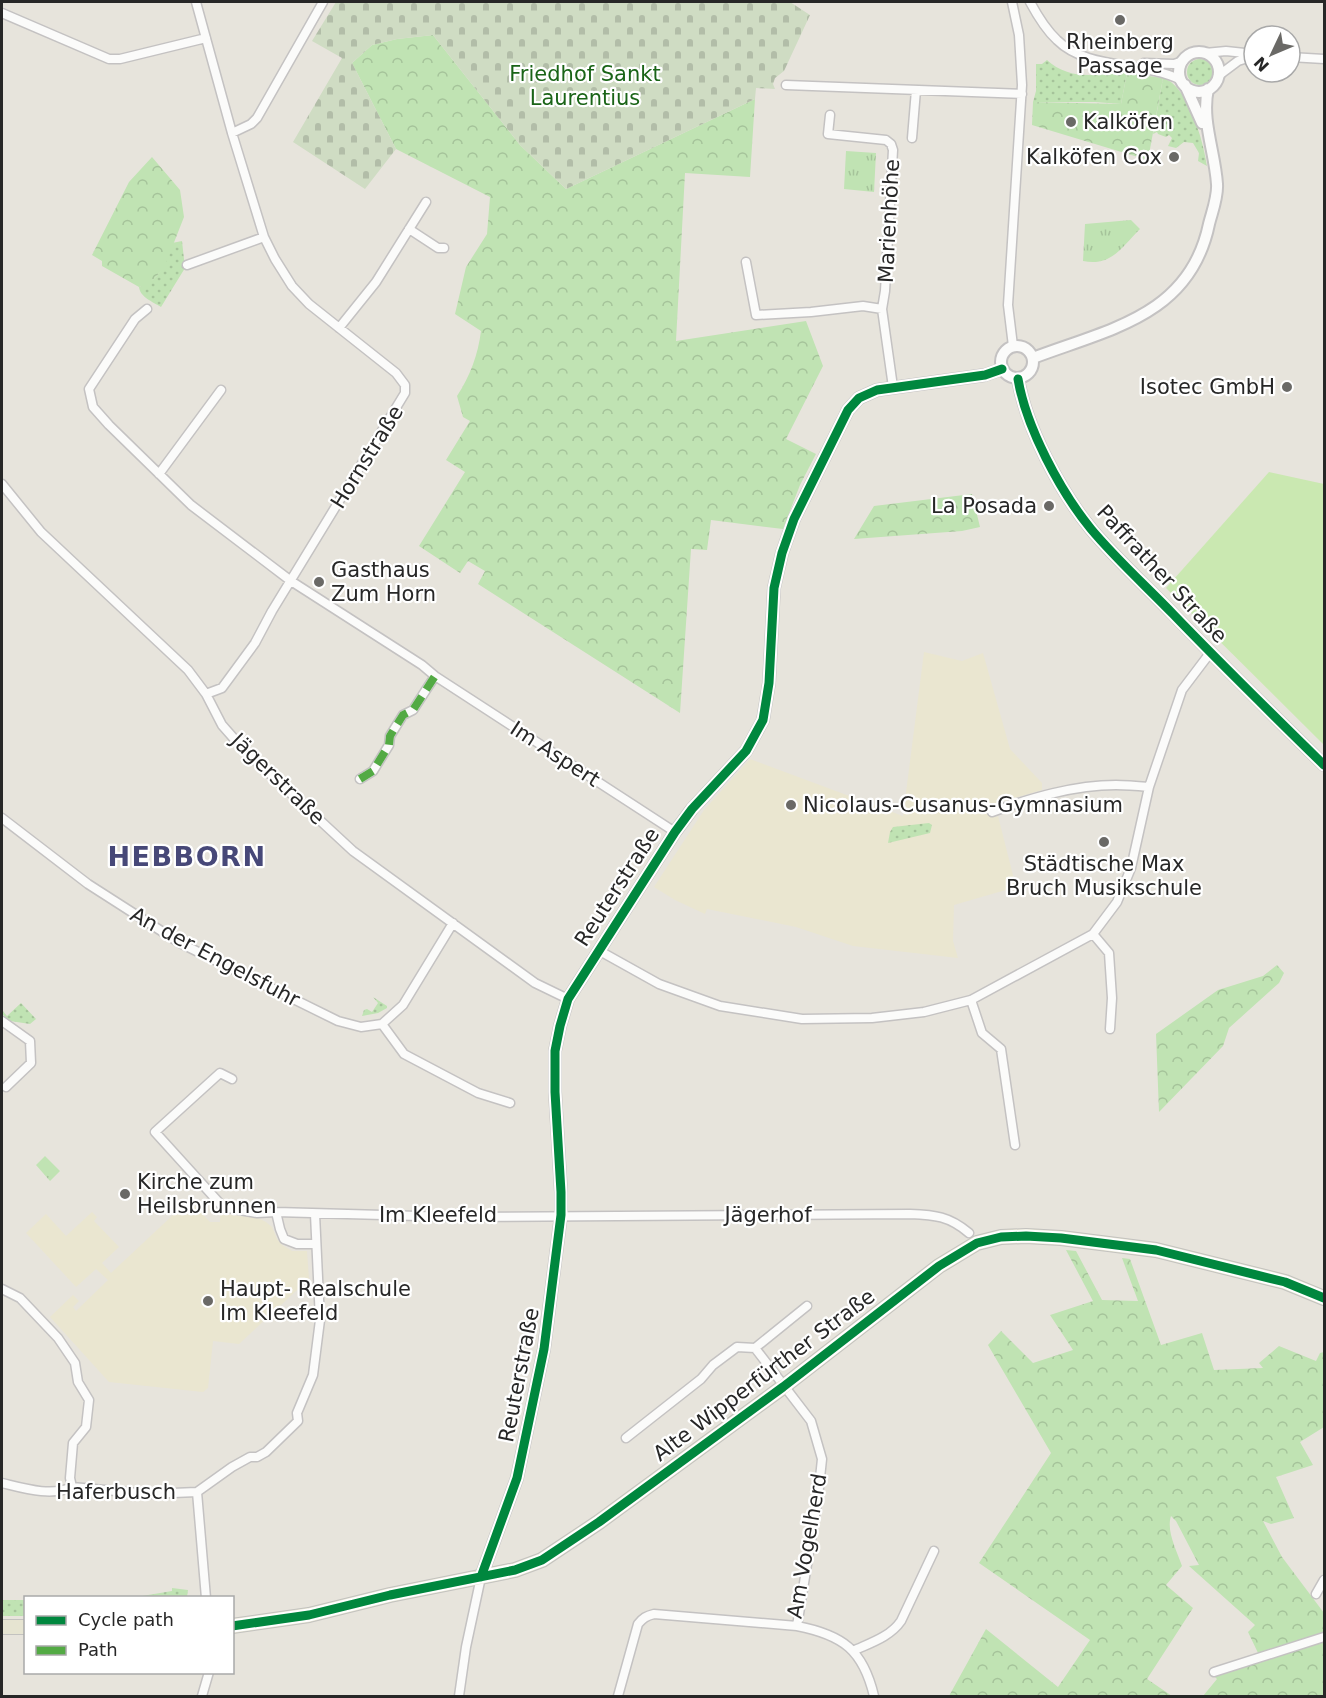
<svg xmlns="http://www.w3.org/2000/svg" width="1326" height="1698" viewBox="0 0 1326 1698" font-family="'DejaVu Sans',sans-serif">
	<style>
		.education { fill: #eae6d0 }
		.grass { fill: url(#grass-dots) }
		.forest { fill: url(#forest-crowns) }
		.cemetery { fill: url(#cemetery-stones) }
		.park { fill: url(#park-tufts) }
		.pitch { fill: #cae8b1 }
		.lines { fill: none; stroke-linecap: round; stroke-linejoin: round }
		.minor-casing { stroke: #c4c2c2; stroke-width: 11 }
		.tertiary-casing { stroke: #c4c2c2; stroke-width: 14 }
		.primary-casing { stroke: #c3c2bf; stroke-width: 16 }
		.minor { stroke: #fbfbfa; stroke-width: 8 }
		.tertiary { stroke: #fbfbfa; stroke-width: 10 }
		.primary { stroke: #e6e4d1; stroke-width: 14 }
		.quiet { stroke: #53aa44; stroke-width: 8; stroke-dasharray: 15 8; stroke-linecap: butt }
		.cycleway-casing { stroke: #fff; stroke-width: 13 }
		.cycleway { stroke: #00873e; stroke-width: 9 }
		.poi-dot { fill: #6a6966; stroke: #fff; stroke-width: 2 }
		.labels { text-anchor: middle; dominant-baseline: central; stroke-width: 4.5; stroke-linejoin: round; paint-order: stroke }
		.poi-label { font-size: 21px; fill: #272727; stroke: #fff; text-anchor: start }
		.park-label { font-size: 21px; fill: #1a6417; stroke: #fff }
		.street-label { font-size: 21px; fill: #272727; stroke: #fff }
		.district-label { font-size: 27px; font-weight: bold; letter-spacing: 1.5px; fill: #474878; stroke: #fff }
	</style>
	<defs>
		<pattern id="grass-dots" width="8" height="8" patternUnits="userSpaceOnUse" patternTransform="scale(1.5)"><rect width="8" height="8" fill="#c0e3b3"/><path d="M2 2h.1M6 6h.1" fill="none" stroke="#a5c39a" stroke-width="1.8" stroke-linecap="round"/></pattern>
		<pattern id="forest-crowns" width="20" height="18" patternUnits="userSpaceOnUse" patternTransform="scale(1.5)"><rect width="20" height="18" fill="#c0e3b3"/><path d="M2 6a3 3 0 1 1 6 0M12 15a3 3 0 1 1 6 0" fill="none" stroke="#a5c39a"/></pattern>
		<pattern id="cemetery-stones" width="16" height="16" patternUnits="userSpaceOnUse" patternTransform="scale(1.5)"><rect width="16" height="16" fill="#cfdcc3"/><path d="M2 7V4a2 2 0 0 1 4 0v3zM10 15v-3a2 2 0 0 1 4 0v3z" fill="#b2bda8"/></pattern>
		<pattern id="park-tufts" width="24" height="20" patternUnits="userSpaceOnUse" patternTransform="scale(1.5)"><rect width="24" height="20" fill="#c0e3b3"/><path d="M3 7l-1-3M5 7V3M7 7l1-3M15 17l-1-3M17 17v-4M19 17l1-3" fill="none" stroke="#a5c39a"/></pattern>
	</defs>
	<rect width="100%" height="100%" fill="#e7e4dc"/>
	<!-- education -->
	<path class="education" d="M924,652L962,661L983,653L1010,749L1042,783V790L990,805L994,817L998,816L1016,887L954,905L953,941L958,958L853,946L796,927L707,909L705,914L675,900L654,887L704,810L750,759L903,816Z
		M189,1200L210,1222H220V1214L258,1218L266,1222L272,1227L277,1239L282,1245L292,1251H307L309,1279L239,1344L213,1341L208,1388L203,1392L109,1382L50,1317L73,1295L79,1301L73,1307L76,1311L108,1280L96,1269L76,1287L26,1233L46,1214L66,1236L92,1212L97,1217L94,1221L119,1247L102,1263L111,1273Z"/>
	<!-- grass -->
	<path class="grass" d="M1187 72a13 13 0 1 1 26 0a13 13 0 1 1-26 0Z
		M1047,60C1062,74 1082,77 1102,74C1111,73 1118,71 1127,73L1121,104L1095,102H1033L1036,91V64H1042Z
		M1163,78C1188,85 1204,143 1207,166L1198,161L1199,153L1193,143L1184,142L1176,148L1168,146L1172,138L1169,135L1166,137L1158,134L1157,132L1153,134Z
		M182,241L185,268L161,307C153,302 140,297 139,287C160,281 166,262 172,243Z
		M929,823L932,825L930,833L888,843L890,832L893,827Z
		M373,997L387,1006V1008L378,1013L362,1016L364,1010L367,1009L372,1012L378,1003Z
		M21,1003L36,1019L30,1024L10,1021L2,1014V1010L7,1016Z
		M172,1588L188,1590L187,1597H97L142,1596L172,1591Z
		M2,1600H25V1616H2Z"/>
	<!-- forest -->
	<path class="forest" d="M433,35L520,145L566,189L755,99L750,177L685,173L676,341L806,321L823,366L786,439L816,454L800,485L783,529L711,520L707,550L691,549L680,713L478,584L485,571L468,561L460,573L419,546L465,472L446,460L470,421L463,417L457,396C470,376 478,355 481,331L455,314L466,267L487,234L490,197L396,149L352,63L372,45L397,39Z
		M1127,73L1163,78L1148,160L1032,125L1033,102L1121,104Z
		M152,157L180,190L184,217L164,268L148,285L139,287L102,266V261L92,255L129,182Z
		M972,494L980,527L962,531L854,539L874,506Z
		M1277,965L1284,973L1279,983L1229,1028L1223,1046L1159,1112L1156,1034L1218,990L1263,976Z
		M1066,1250L1076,1251L1102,1300L1138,1301L1122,1258L1130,1259L1161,1345L1202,1333L1214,1370L1263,1368L1259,1363L1279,1346L1316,1361L1320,1353L1324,1352V1427L1300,1442L1313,1465L1276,1477L1294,1518L1271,1524L1263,1521L1282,1557L1324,1613V1696H1203L1217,1679L1210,1672L1259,1655L1248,1632L1255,1625L1189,1566L1199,1565L1176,1521L1171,1516C1166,1531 1177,1551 1182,1566L1166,1585L1193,1608L1147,1679L1172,1696H949L986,1629L1058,1687L1090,1640L979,1563L1051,1453L988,1345L1001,1331L1033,1363L1073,1350L1050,1315L1093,1301Z"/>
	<!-- cemetery -->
	<path class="cemetery" d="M336,2H790L810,15L784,71L775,78L773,84L775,89L756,88L755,99L566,189L520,145L433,35L397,39L372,45L352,63L396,149L365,189L293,142L342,58L312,41Z"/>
	<!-- park -->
	<path class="park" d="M846,151L876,153L874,192L844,189Z
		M1131,220L1140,229C1122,247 1111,267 1083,261L1085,224Z
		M45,1156L60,1171L50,1181L36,1165Z"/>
	<!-- pitch -->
	<path class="pitch" d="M1269,472L1324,484V745L1166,588Z"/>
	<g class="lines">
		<!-- minor casing -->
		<g class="minor-casing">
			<path id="minor" d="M196,2L232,133L264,237L275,259L292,286L309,304L396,373L405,385V393L272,611L255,643L222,688L206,694
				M1012,2L1019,35L1022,85L1008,305L1013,346
				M1030,2C1037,15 1045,29 1057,40C1087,70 1143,61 1181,80
				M2,13L109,59H120L206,38
				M1205,53L1226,51L1254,54
				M1290,57L1324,59
				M1144,63L1174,64L1183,61
				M1218,76L1238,61L1254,56
				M786,85L1022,94
				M830,115L828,134L886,140L891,144L893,150L885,291L882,309
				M232,133L251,124L257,118L323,2
				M912,138L916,90
				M409,229L438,248H444
				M746,262L756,315L811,312L863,306L882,309L893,387
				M187,265L264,237
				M147,309L135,319L89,389L93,407L109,425L191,505L291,581L422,665L435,676L675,832
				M339,328L376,282L426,202
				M159,474L221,390
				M2,484L41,532L188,670L206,694L222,725L244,750L353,851L535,983L568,999
				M360,779L373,771L389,745L390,736L403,715L413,710L435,676
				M992,812C1031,798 1074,785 1116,785C1127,785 1138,786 1149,787
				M2,818L88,884L180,943L338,1021L361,1027L382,1024L404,1054L478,1093L510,1103
				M1093,934L1109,953L1112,998L1110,1029
				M598,950L659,984L720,1006L802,1019L872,1018L924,1012L971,1000L1093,934L1117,902L1131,868L1149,787L1182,690L1210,653
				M971,1000L982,1033L1001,1049L1015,1145
				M2,1021L30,1041L31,1063L6,1087
				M382,1024L403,1005L453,923
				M232,1079L220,1073L155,1132L223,1207L257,1213L276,1212L280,1229L284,1239L297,1244H315
				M276,1212L454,1217L910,1214C935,1215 949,1216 969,1233
				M2,1289L20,1298L58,1338L75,1363L78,1382L89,1400L86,1427L73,1443L70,1478L72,1487
				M626,1438L701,1379L713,1365L737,1347L755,1348L807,1306
				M2,1483C23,1488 51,1497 72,1487L149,1494L197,1492L206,1598
				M197,1492L232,1467L250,1457H257L266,1452L298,1421L297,1413L313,1375L320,1320L315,1214
				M1316,1594L1324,1580
				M797,1626C843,1635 863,1650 874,1696
				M853,1651C870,1643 890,1637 901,1621L934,1551
				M1214,1672L1324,1637
				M202,1696L209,1672
				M459,1696L466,1647L481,1577
				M618,1696L638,1624C643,1618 646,1616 654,1614L797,1626L818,1497L822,1459L811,1421L755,1348"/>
		</g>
		<!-- tertiary casing -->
		<g class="tertiary-casing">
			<path id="tertiary" d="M1179 72a20 20 0 1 1 40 0a20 20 0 1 1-40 0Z
				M1185,85L1202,123
				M1001 362a16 16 0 1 1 32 0a16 16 0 1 1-32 0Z
				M1033,358C1109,329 1190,316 1209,224C1212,212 1218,197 1217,184C1215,152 1201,120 1208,89
				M1018,379C1026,427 1060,491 1091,529C1116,559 1146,586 1173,614C1222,665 1273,715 1324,765
				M481,1577L517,1478L544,1349L561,1215V1192L555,1092V1051L560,1026L568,999L675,832L692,809L746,751L763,720L769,683L774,588L782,553L794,519L848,410L859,398L877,390L985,375L1002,369"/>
		</g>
		<!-- primary casing -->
		<g class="primary-casing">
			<path id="primary" d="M232,1626L309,1615L390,1595L515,1570L542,1560L599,1522L783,1387L939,1266L977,1243L1001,1237L1026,1236L1061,1238L1156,1250L1285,1282L1324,1298
				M2,1627H26"/>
		</g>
		<!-- minor -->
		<use href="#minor" class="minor"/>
		<!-- tertiary -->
		<use href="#tertiary" class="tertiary"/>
		<!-- primary -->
		<use href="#primary" class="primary"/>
		<!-- quiet -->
		<path class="quiet" d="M360,779L373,771L389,745L390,736L403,715L413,710L435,676"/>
		<!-- cycleway casing -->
		<g class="cycleway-casing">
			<path id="cycleway" d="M1018,379C1026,427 1060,491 1091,529C1116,559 1146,586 1173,614C1222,665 1273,715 1324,765
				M481,1577L517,1478L544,1349L561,1215V1192L555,1092V1051L560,1026L568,999L675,832L692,809L746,751L763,720L769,683L774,588L782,553L794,519L848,410L859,398L877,390L985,375L1002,369
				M232,1626L309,1615L390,1595L515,1570L542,1560L599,1522L783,1387L939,1266L977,1243L1001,1237L1026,1236L1061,1238L1156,1250L1285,1282L1324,1298"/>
		</g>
		<!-- cycleway -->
		<use href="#cycleway" class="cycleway"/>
	</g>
	<!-- markers -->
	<g class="poi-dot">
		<circle cx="1120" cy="20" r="6"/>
		<circle cx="1071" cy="122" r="6"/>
		<circle cx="1174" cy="157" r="6"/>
		<circle cx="1287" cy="387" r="6"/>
		<circle cx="1049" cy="506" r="6"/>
		<circle cx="319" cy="582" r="6"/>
		<circle cx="791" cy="805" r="6"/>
		<circle cx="1104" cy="842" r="6"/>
		<circle cx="125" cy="1194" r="6"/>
		<circle cx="208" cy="1301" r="6"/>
	</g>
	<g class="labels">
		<!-- poi labels -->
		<g class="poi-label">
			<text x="1120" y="42" text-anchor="middle">Rheinberg<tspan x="1120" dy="24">Passage</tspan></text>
			<text x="1083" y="122">Kalköfen</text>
			<text x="1162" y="157" text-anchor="end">Kalköfen Cox</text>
			<text x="1275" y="387" text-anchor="end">Isotec GmbH</text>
			<text x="1037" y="506" text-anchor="end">La Posada</text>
			<text x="331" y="570">Gasthaus<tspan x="331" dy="24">Zum Horn</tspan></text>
			<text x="803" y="805">Nicolaus-Cusanus-Gymnasium</text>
			<text x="1104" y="864" text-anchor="middle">Städtische Max<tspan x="1104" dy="24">Bruch Musikschule</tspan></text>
			<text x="137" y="1182">Kirche zum<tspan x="137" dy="24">Heilsbrunnen</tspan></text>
			<text x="220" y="1289">Haupt- Realschule<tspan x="220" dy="24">Im Kleefeld</tspan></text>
		</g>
		<!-- park labels -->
		<g class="park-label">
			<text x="585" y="74">Friedhof Sankt<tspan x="585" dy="24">Laurentius</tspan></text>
		</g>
		<!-- street labels -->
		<g class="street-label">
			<text transform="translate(889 221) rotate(-87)">Marienhöhe</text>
			<text transform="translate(367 457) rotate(-58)">Hornstraße</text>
			<text transform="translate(1162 574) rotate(47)">Paffrather Straße</text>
			<text transform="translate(555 754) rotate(33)">Im Aspert</text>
			<text transform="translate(278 779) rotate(44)">Jägerstraße</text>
			<text transform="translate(617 887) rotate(-57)">Reuterstraße</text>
			<text transform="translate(215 957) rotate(28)">An der Engelsfuhr</text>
			<text x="438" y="1215">Im Kleefeld</text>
			<text x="768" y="1215">Jägerhof</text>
			<text transform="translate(519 1375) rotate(-79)">Reuterstraße</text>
			<text transform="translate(764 1375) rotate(-37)">Alte Wipperfürther Straße</text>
			<text x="116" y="1492">Haferbusch</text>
			<text transform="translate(807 1546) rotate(-80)">Am Vogelherd</text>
		</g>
		<!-- district labels -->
		<g class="district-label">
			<text x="187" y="856">HEBBORN</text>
		</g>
	</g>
	<!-- border -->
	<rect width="1326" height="1698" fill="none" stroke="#272727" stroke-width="6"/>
	<!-- legend -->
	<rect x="24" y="1596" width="210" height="78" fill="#ffffff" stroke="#a9a9a9" stroke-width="1.5"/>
	<rect x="36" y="1616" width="30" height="9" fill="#00873e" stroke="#a9a9a9" stroke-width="1.5"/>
	<text x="78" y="1626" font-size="18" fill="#272727">Cycle path</text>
	<rect x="36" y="1646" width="30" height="9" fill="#53aa44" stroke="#a9a9a9" stroke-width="1.5"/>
	<text x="78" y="1656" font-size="18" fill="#272727">Path</text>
	<!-- north arrow -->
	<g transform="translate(1272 54) rotate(226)"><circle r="28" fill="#ffffff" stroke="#a9a9a9" stroke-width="1.5"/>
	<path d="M0-4.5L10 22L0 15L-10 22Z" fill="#6a6966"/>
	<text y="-9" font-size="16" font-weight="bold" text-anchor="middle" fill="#272727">N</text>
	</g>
</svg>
